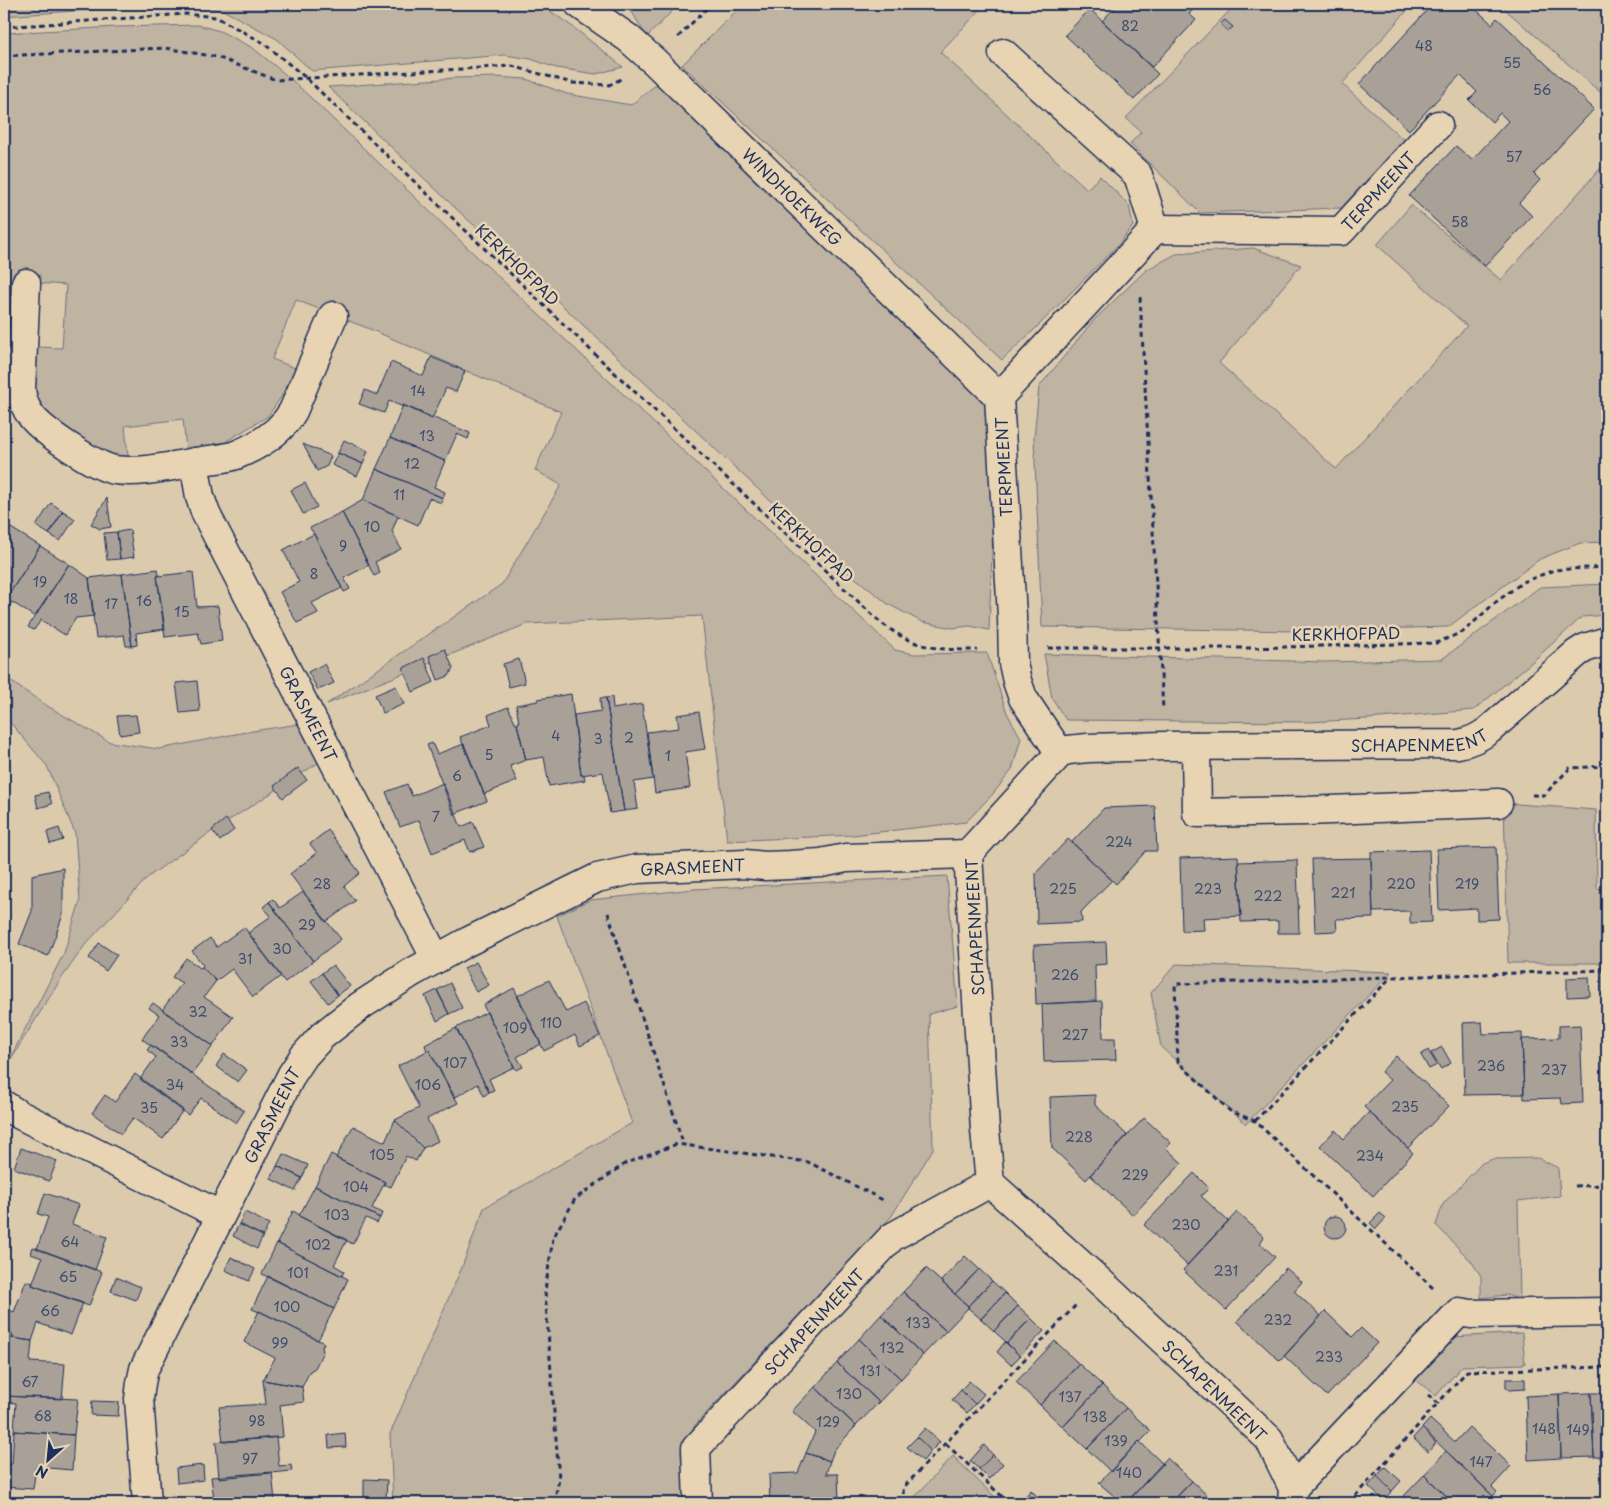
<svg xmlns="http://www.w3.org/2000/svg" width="1611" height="1507" viewBox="0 0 1611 1507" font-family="'Playpen Sans',sans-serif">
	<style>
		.green { fill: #bfb3a2; stroke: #6d7180 }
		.building { fill: #a9a198; stroke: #1b2f5e }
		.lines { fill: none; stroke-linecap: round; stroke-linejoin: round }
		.minor-casing { stroke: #1b2f5e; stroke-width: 31 }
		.path { stroke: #1b2f5e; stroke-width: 3; stroke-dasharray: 5 4; stroke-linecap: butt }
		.minor { stroke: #e8d4b2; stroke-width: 28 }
		.labels { text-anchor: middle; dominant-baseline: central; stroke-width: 5; stroke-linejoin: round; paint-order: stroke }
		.number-label { font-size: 14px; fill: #3e4c6c }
		.street-label { font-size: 16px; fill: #1b2f5e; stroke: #e8d4b2 }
	</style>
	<rect width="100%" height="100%" fill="#dccaad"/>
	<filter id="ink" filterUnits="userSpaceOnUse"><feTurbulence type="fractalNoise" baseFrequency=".02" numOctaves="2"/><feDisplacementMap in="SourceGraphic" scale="10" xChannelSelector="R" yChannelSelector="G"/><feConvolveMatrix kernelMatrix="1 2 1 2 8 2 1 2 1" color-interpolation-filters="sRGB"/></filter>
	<g filter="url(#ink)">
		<!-- green -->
		<path class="green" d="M4,4H540L573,27L623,67L596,74L556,68L531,59L505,55L312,71L277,39L223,10L176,4L4,16Z
			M623,4H679L647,37L632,12Z
			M743,4H986L940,52L1087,189L1100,176L1129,205L1133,226L1119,244L1035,329L1002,360L682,65Z
			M1236,4H1413L1342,84L1404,140L1341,208L1200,213L1130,144L1141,132L1126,118Z
			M1499,4H1607V98Z
			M198,25L220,31L253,48L291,79L469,249L895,650L914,654L987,653L1007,713L1021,738L1012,770L992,795L966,822L853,835L727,841L702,616L527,624L327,704L502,584L561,485L535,470L561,412L372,330L296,300L272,359L295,368L281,397L268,416L225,442L186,450L183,419L125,426L128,456C122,456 115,456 109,454C95,449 44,414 38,401C32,389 36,361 37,347L62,348L66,285L4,281V33L117,27Z
			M496,77L526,79L567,94L631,105L659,82L998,391L989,630L970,626L953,628L922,622L888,604L839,565L501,248L467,219L328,87L455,78Z
			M1607,161V542L1580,543L1540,559L1448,627L1300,631L1042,627L1034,438L1039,387L1093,321L1146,270L1176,254L1253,248L1301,265L1219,363L1336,469L1467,326L1377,245L1411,205L1501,280Z
			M1607,584V615L1582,617L1533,661L1474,710L1368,719L1309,722L1066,720L1052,698L1044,654L1326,662L1442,659L1540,587Z
			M4,677L49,707L110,742L159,749L246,732L299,724L321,761L211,832L148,877L85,945L61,979L4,1070L64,953L80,901L75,833L47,766L4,715Z
			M1504,803L1596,810L1597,888L1607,890V1176H1604L1602,963H1508Z
			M947,876L958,1006L929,1014L933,1149L891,1217L695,1425L681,1451L685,1503H393L390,1434L462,1267L484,1208L632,1123L557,916L590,900L694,889Z
			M1176,964L1391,972L1246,1124L1161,1047L1151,993Z
			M1538,1158L1558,1168L1560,1196L1518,1201L1520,1300L1507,1295L1481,1298V1276L1471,1261L1436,1225L1443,1204L1482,1163L1493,1159Z
			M1522,1333L1525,1364L1462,1366L1436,1396L1416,1380L1452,1337Z
			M953,1456L1001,1503H909Z"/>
		<!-- building -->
		<path class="building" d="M1118,4H1198L1189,14L1196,20L1152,67L1102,21Z
			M1433,4H1470L1492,24L1497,18L1594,109L1534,174L1540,180L1519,203L1532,216L1485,266L1409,196L1456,146L1472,160L1508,121L1500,113L1492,122L1469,100L1477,92L1460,75L1409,130L1359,84Z
			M1090,9L1158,74L1134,100L1065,35Z
			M1225,20L1233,27L1228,31L1220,24Z
			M431,357L465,371L456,392L446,388L432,419L403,405V407L389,401L384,413L359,404L365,390L377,395L391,362L423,376Z
			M403,405L470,433L468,439L457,434L445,461L390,438Z
			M390,438L445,461L434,487L445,492L443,498L376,469Z
			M344,440L368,451L363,464L338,453Z
			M303,444L331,456L327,466L317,471Z
			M338,453L363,464L357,476L332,465Z
			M376,469L443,498L441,503L429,498L418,525L363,500Z
			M305,483L317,507L303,514L291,490Z
			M107,498L111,527L100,529L91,524Z
			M363,500L398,516L392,531L401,549L375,562L380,573L374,576L342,512Z
			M51,503L63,511L49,534L36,526Z
			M63,511L75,519L60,541L49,534Z
			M342,512L369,565L344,578L350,589L344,592L314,534L310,528Z
			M4,523L11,528L4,539Z
			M11,528L40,546L4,602V539Z
			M130,530L134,557L120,559L117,532Z
			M117,532L120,559L107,560L104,533Z
			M314,534L342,588L312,603L318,613L297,623L280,592L299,582L283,550Z
			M40,546L69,564L35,617L12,602L5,611L4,610V602Z
			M69,564L89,578L94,616L76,618L65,635L41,620L34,630L28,627Z
			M158,569L159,576H157L165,629L136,633L137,645L132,646L122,574Z
			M193,572L197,607L218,606L222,641L201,644L198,633L165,637L157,576Z
			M122,574L132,646H126L124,635L96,638L93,616L89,578Z
			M445,649L453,668L449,676L438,680L429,656Z
			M424,658L434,682L413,692L403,668Z
			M519,659L525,683L509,687L503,664Z
			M324,664L334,683L318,690L308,672Z
			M197,681L200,711L180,713L176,683Z
			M396,686L404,704L383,713L375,695Z
			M571,694L581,775H584L585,780L549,786L544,757L526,760L517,724L519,723L516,705L538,701V699Z
			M612,697L613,709L642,704L653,779L634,782L638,809L624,811L606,698Z
			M600,698H606L624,811L610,813L603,772L581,775L574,715L601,711Z
			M508,707L516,724H517L526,760L510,766L517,781L484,794L460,737L491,725L488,715Z
			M699,712L705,749L685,752L690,788L655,793L647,732L679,728L677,715Z
			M136,715L139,732L120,735L117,716Z
			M432,743L437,754L464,744L487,801L454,814L427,745Z
			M298,768L307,780L283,798L274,786Z
			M443,783L461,827L473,822L484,847L470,852L465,840L432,853L419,820L400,827L386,792L407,784L412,796Z
			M48,792L52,804L38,808L35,795Z
			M1155,806L1157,851H1146L1116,884L1072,842L1104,808Z
			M226,819L234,830L220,841L212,830Z
			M59,828L63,840L50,844L47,832Z
			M328,830L360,873L344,886L355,901L326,922L290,874L317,853L310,844Z
			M1068,839L1112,880L1081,912L1082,922L1037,924L1036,873Z
			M1496,847L1499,919L1477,920V908L1439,910L1437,849Z
			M1429,850L1432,922L1410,923V911L1373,912L1371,852Z
			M1238,856L1241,916L1203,918L1204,930L1182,931L1180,858Z
			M1371,858L1373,918L1336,919L1337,931L1315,932L1312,859Z
			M1297,860L1299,933H1278V921L1241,922L1238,862Z
			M63,868V915L48,956L19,944L32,911V875Z
			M303,892L341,939L313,961L269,902L273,899L280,908Z
			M269,902L313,961L285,982L248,933L271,916L263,907Z
			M244,927L281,976L253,997L232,969L216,981L202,967L203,965L192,951L210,938L217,947Z
			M1106,942L1107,964L1095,965L1096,1001L1036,1004L1034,945Z
			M99,943L117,955L106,971L89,958Z
			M186,958L200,968L202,967L216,981L204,997L233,1017L213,1046L162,1010L182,983L172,977Z
			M476,962L489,985L476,992L464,968Z
			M333,965L350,986L338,995L322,973Z
			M322,973L338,995L328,1003L311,981Z
			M1589,977L1590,996L1567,997V978Z
			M549,980L566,1012L584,1003L600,1036L580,1046L575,1035L544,1051L517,996Z
			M450,983L462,1008L449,1014L437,990Z
			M514,988L541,1044L517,1057L523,1067L516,1070L483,1005Z
			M437,990L449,1014L437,1021L425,996Z
			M1102,1001L1103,1038H1115L1116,1060L1044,1062L1042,1004Z
			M153,1003L213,1046L192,1074L161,1051L160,1052L142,1039L159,1015L149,1008Z
			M487,1012L514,1067L489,1079L494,1090L489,1092L456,1028Z
			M1482,1022L1483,1034L1522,1033L1524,1094L1465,1095L1463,1023Z
			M1580,1025L1583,1103L1562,1104L1561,1098L1524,1099L1522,1039L1559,1038V1026Z
			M456,1028L489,1092L484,1096L478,1084L454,1098L429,1050L427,1051L425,1045Z
			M151,1045L244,1111L236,1123L201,1098L188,1115L140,1079L156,1057L147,1050Z
			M1442,1047L1451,1063L1441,1069L1431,1053Z
			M429,1050L458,1103L427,1119L438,1141L423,1148L395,1120L419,1108L398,1066Z
			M1428,1050L1437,1065L1429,1069L1421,1055Z
			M224,1054L247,1070L238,1082L216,1066Z
			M1396,1056L1449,1106L1408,1148L1364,1107L1390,1080L1381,1072Z
			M135,1074L183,1110L163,1139L133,1118L121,1134L92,1113L105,1095L115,1102Z
			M1095,1095V1105L1127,1135L1086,1180L1052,1148L1050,1097Z
			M1369,1112L1413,1153L1373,1196L1320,1146L1335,1130L1344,1139Z
			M1144,1118L1171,1143L1166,1148L1182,1163L1133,1215L1090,1175Z
			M395,1120L423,1148L416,1161L406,1156L391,1187L384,1184L385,1182L336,1158L353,1126L385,1142Z
			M21,1148L57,1161L49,1181L14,1168Z
			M283,1154L308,1165L302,1178L277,1166Z
			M331,1154L337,1157L336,1158L385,1182L372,1208L382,1213L380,1218L315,1186Z
			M277,1166L302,1178L295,1191L271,1179Z
			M1194,1173L1209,1188L1201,1196L1228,1221L1187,1265L1144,1225Z
			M315,1186L380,1218L377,1223L366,1218L353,1244L299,1216Z
			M45,1193L79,1205L72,1224L107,1237L95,1270L37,1249L48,1217L38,1214Z
			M293,1211L300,1215L299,1216L347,1240L334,1265L344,1271L342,1276L277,1243Z
			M245,1212L269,1224L263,1236L239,1224Z
			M1237,1212L1264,1237L1260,1243L1275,1257L1226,1310L1183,1270Z
			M1380,1213L1386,1218L1376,1229L1370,1223Z
			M1324 1227a11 11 0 1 1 22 0a11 11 0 1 1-22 0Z
			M239,1224L263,1236L257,1249L233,1236Z
			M277,1243L348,1279L334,1309L262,1274Z
			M33,1247L102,1272L89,1306L32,1285L42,1258L31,1254Z
			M965,1256L979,1269L955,1294L941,1281Z
			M231,1257L255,1269L249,1281L225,1270Z
			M926,1268L969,1307L946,1331L903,1292Z
			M1286,1268L1302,1282L1294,1291L1321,1316L1280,1361L1237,1321Z
			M979,1269L992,1281L968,1306L955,1294Z
			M268,1276L334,1309L318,1340L259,1311V1312L252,1309Z
			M116,1277L141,1287L136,1300L111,1291Z
			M26,1281L33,1283L32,1285L83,1303L71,1335L38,1323L32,1341L12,1338L13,1335L4,1333V1308L14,1312Z
			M992,1281L1005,1293L981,1319L968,1308V1306Z
			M903,1292L946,1331L923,1355L881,1315Z
			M1005,1293L1018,1306L994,1331L981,1319Z
			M1018,1306L1031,1318L1007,1343L994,1331Z
			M259,1311L324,1343L322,1347L323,1352L315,1368L310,1371L302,1387L263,1380L275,1358L244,1342Z
			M1325,1311L1352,1337L1361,1328L1377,1343L1327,1396L1284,1356Z
			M881,1315L923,1355L901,1379L859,1339Z
			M1031,1318L1044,1331L1020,1356L1007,1343Z
			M12,1338L32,1341L30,1362L65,1364L62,1399L4,1396V1339Z
			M859,1339L901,1379L879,1402L837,1363Z
			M1055,1341L1079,1364L1040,1405L1016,1382Z
			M1005,1342L1020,1356L1011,1365L997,1352Z
			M837,1363L879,1402L856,1426L815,1387Z
			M1079,1364L1102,1385L1063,1427L1040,1405Z
			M1506,1379H1525V1389L1510,1390L1506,1387Z
			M263,1380L302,1387L304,1402L280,1405L283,1437L223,1442L219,1407L266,1404Z
			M969,1381L984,1394L975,1404L961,1390Z
			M1102,1385L1126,1408L1087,1449L1063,1427Z
			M815,1387L856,1426L834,1450L830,1461L806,1453L815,1432L792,1411Z
			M961,1390L975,1404L967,1413L952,1400Z
			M1591,1393L1594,1457L1561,1458L1559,1394Z
			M1591,1393H1607V1457H1594Z
			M1559,1394L1561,1458L1528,1460L1526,1396Z
			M4,1396L78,1399L74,1435L14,1431L16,1403L4,1402Z
			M92,1401L119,1402L118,1416L91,1415Z
			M1126,1408L1151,1431L1140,1442L1139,1441L1111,1472L1087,1449Z
			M1430,1419L1455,1442L1469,1427L1511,1466L1492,1487L1497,1492L1493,1496L1422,1428Z
			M925,1428L940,1442L931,1451L917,1437Z
			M1422,1428L1436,1443L1428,1452L1413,1438Z
			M14,1431L74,1435L72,1470L36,1467L33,1489L4,1487V1464H12Z
			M345,1433L346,1447L329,1448L328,1435Z
			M276,1437L279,1466L291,1465L292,1471L219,1478L216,1442Z
			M917,1437L931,1451L923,1461L907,1447Z
			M1139,1441L1163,1464L1126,1503H1122L1099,1483Z
			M984,1445L993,1455L979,1469L970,1461Z
			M1446,1451L1493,1496L1489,1500L1484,1495L1476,1503H1454L1424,1475Z
			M806,1453L830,1461L826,1474H838L839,1503H770L769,1474L798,1473Z
			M993,1455L1003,1464L989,1479L979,1469Z
			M1167,1458L1192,1481L1171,1503H1126Z
			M203,1465L204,1480L177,1483L176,1468Z
			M1385,1467L1401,1481L1392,1491L1377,1476Z
			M272,1472L275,1501L287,1500V1503H171L214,1499L211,1477Z
			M1424,1475L1454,1503H1406L1401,1499Z
			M1377,1476L1392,1491L1383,1500L1368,1486Z
			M364,1479L387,1480L386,1499L364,1498Z
			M1192,1481L1215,1503H1171Z
			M1031,1490L1040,1499L1036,1503H1019Z"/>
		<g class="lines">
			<!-- minor casing -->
			<g class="minor-casing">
				<g id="minor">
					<path id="s1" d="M579,4L628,38L655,62L999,397"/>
					<path d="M1003,53L1138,175L1155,229"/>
					<path d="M26,283L21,389C22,400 25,408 32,417C44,432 96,467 115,470C141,474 176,465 202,461C213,459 226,459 236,455C258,446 281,432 293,411L333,316"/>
					<path id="s2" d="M194,462L200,497L206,514L436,959"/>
					<path d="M1196,746L1197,813L1307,811L1498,803"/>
					<path id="s3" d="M1060,753L1023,698L1017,681L1013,663L1012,616L999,397L1155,229L1341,231L1438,125"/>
					<path d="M4,1105L18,1114L220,1215"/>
					<path d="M1293,1488L1459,1312L1471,1314L1607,1312"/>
					<path id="s4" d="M147,1503L139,1399L141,1383L144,1369L292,1074L304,1056L322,1036L360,1006L411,973L465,943L597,878L637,869L745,864L765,866L790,865L821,863L846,858L968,854"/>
					<path id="s5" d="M698,1503L696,1448L892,1237L990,1183"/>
					<path id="s6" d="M1292,1503L1293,1488L1269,1439L1106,1287L990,1183L985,1130L968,854L1060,753L1068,750L1088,748L1165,746L1458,744C1470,742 1479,738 1489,730L1577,653L1585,648L1607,641"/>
				</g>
			</g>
			<!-- path -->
			<path class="path" d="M4,27L186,14L216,17L262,42L305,77L599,358L880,622C914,648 935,650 977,650
				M678,37L711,4
				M4,56L165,48L217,57L276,80L512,66L572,83L609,85L621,79
				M1140,297L1163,710
				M1048,648H1247L1436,643L1463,632L1496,602L1523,582L1554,570L1607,567
				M1532,795H1544L1570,768L1607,766
				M608,913L683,1143
				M1255,1121L1390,978
				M1575,1186L1607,1185
				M1433,1288L1255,1121L1230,1111L1178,1062L1175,984L1607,970
				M1428,1395L1438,1403L1467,1371L1607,1367
				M946,1444L1009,1503
				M554,1503L559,1479L545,1291L553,1238L575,1199L626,1163L677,1144L808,1162L885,1201
				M904,1503L903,1488L1076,1305
				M1349,1503L1438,1403"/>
			<!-- minor -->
			<use href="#minor" class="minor"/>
		</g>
	</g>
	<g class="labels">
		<!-- number labels -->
		<g class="number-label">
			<text x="1130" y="25">82</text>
			<text x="1424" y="45">48</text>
			<text x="1512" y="62">55</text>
			<text x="1542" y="89">56</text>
			<text x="1514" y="156">57</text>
			<text x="1460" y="221">58</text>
			<text x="418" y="390">14</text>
			<text x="427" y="435">13</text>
			<text x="412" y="463">12</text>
			<text x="399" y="494">11</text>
			<text x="372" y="526">10</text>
			<text x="343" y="545">9</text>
			<text x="314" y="573">8</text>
			<text x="40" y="581">19</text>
			<text x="71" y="598">18</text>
			<text x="144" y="600">16</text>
			<text x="111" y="603">17</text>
			<text x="182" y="611">15</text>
			<text x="556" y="735">4</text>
			<text x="629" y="737">2</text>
			<text x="598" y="738">3</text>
			<text x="489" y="754">5</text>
			<text x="668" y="755">1</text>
			<text x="457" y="775">6</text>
			<text x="436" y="816">7</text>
			<text x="1119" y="841">224</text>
			<text x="322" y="883">28</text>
			<text x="1401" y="883">220</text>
			<text x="1467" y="883">219</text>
			<text x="1063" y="888">225</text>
			<text x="1208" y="888">223</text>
			<text x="1343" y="892">221</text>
			<text x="1268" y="895">222</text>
			<text x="307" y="924">29</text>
			<text x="282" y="948">30</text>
			<text x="245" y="958">31</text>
			<text x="1065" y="974">226</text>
			<text x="198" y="1011">32</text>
			<text x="551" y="1022">110</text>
			<text x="515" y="1027">109</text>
			<text x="1075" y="1034">227</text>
			<text x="179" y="1041">33</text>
			<text x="455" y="1062">107</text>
			<text x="1491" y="1065">236</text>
			<text x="1554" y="1069">237</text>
			<text x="175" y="1084">34</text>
			<text x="428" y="1084">106</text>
			<text x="1405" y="1106">235</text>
			<text x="149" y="1107">35</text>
			<text x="1079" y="1136">228</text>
			<text x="382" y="1154">105</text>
			<text x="1370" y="1155">234</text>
			<text x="1135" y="1174">229</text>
			<text x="356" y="1186">104</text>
			<text x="337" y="1214">103</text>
			<text x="1186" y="1224">230</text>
			<text x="70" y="1241">64</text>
			<text x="318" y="1244">102</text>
			<text x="1226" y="1270">231</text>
			<text x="298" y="1272">101</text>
			<text x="68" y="1276">65</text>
			<text x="287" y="1306">100</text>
			<text x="50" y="1310">66</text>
			<text x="1278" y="1319">232</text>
			<text x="918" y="1322">133</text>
			<text x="280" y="1342">99</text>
			<text x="892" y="1347">132</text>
			<text x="1329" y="1356">233</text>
			<text x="870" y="1370">131</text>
			<text x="30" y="1381">67</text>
			<text x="849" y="1393">130</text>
			<text x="1070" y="1396">137</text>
			<text x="43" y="1415">68</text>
			<text x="1095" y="1416">138</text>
			<text x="257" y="1420">98</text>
			<text x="828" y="1421">129</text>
			<text x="1544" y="1428">148</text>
			<text x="1578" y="1429">149</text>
			<text x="1116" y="1440">139</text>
			<text x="250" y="1458">97</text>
			<text x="1481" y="1461">147</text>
			<text x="1129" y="1472">140</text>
		</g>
		<!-- street labels -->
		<g class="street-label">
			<text stroke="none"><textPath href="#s3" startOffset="839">TERPMEENT</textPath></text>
			<text stroke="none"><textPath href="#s1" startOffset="288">WINDHOEKWEG</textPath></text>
			<text transform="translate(518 264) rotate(44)">KERKHOFPAD</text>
			<text transform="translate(1003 467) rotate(-93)">TERPMEENT</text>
			<text transform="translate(812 542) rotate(43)">KERKHOFPAD</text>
			<text transform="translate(1346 633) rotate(-1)">KERKHOFPAD</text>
			<text stroke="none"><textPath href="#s2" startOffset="278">GRASMEENT</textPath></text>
			<text stroke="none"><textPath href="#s6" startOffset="1275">SCHAPENMEENT</textPath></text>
			<text stroke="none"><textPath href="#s4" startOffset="928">GRASMEENT</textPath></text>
			<text transform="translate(974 927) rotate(-93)">SCHAPENMEENT</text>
			<text stroke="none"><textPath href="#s4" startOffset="419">GRASMEENT</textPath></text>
			<text stroke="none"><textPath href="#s5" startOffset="228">SCHAPENMEENT</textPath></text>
			<text transform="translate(1215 1390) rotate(44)">SCHAPENMEENT</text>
		</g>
	</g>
	<!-- margin -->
	<rect width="1611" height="1507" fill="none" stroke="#e8d4b2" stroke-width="20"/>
	<rect x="10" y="10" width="1591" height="1487" fill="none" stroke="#1b2f5e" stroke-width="2" filter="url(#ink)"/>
	<!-- north arrow -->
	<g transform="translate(48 1460) rotate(207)" stroke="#e8d4b2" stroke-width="4" paint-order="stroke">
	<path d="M0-4L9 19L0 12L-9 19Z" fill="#1b2f5e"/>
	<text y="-8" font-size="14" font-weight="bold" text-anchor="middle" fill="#1b2f5e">N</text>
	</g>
</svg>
